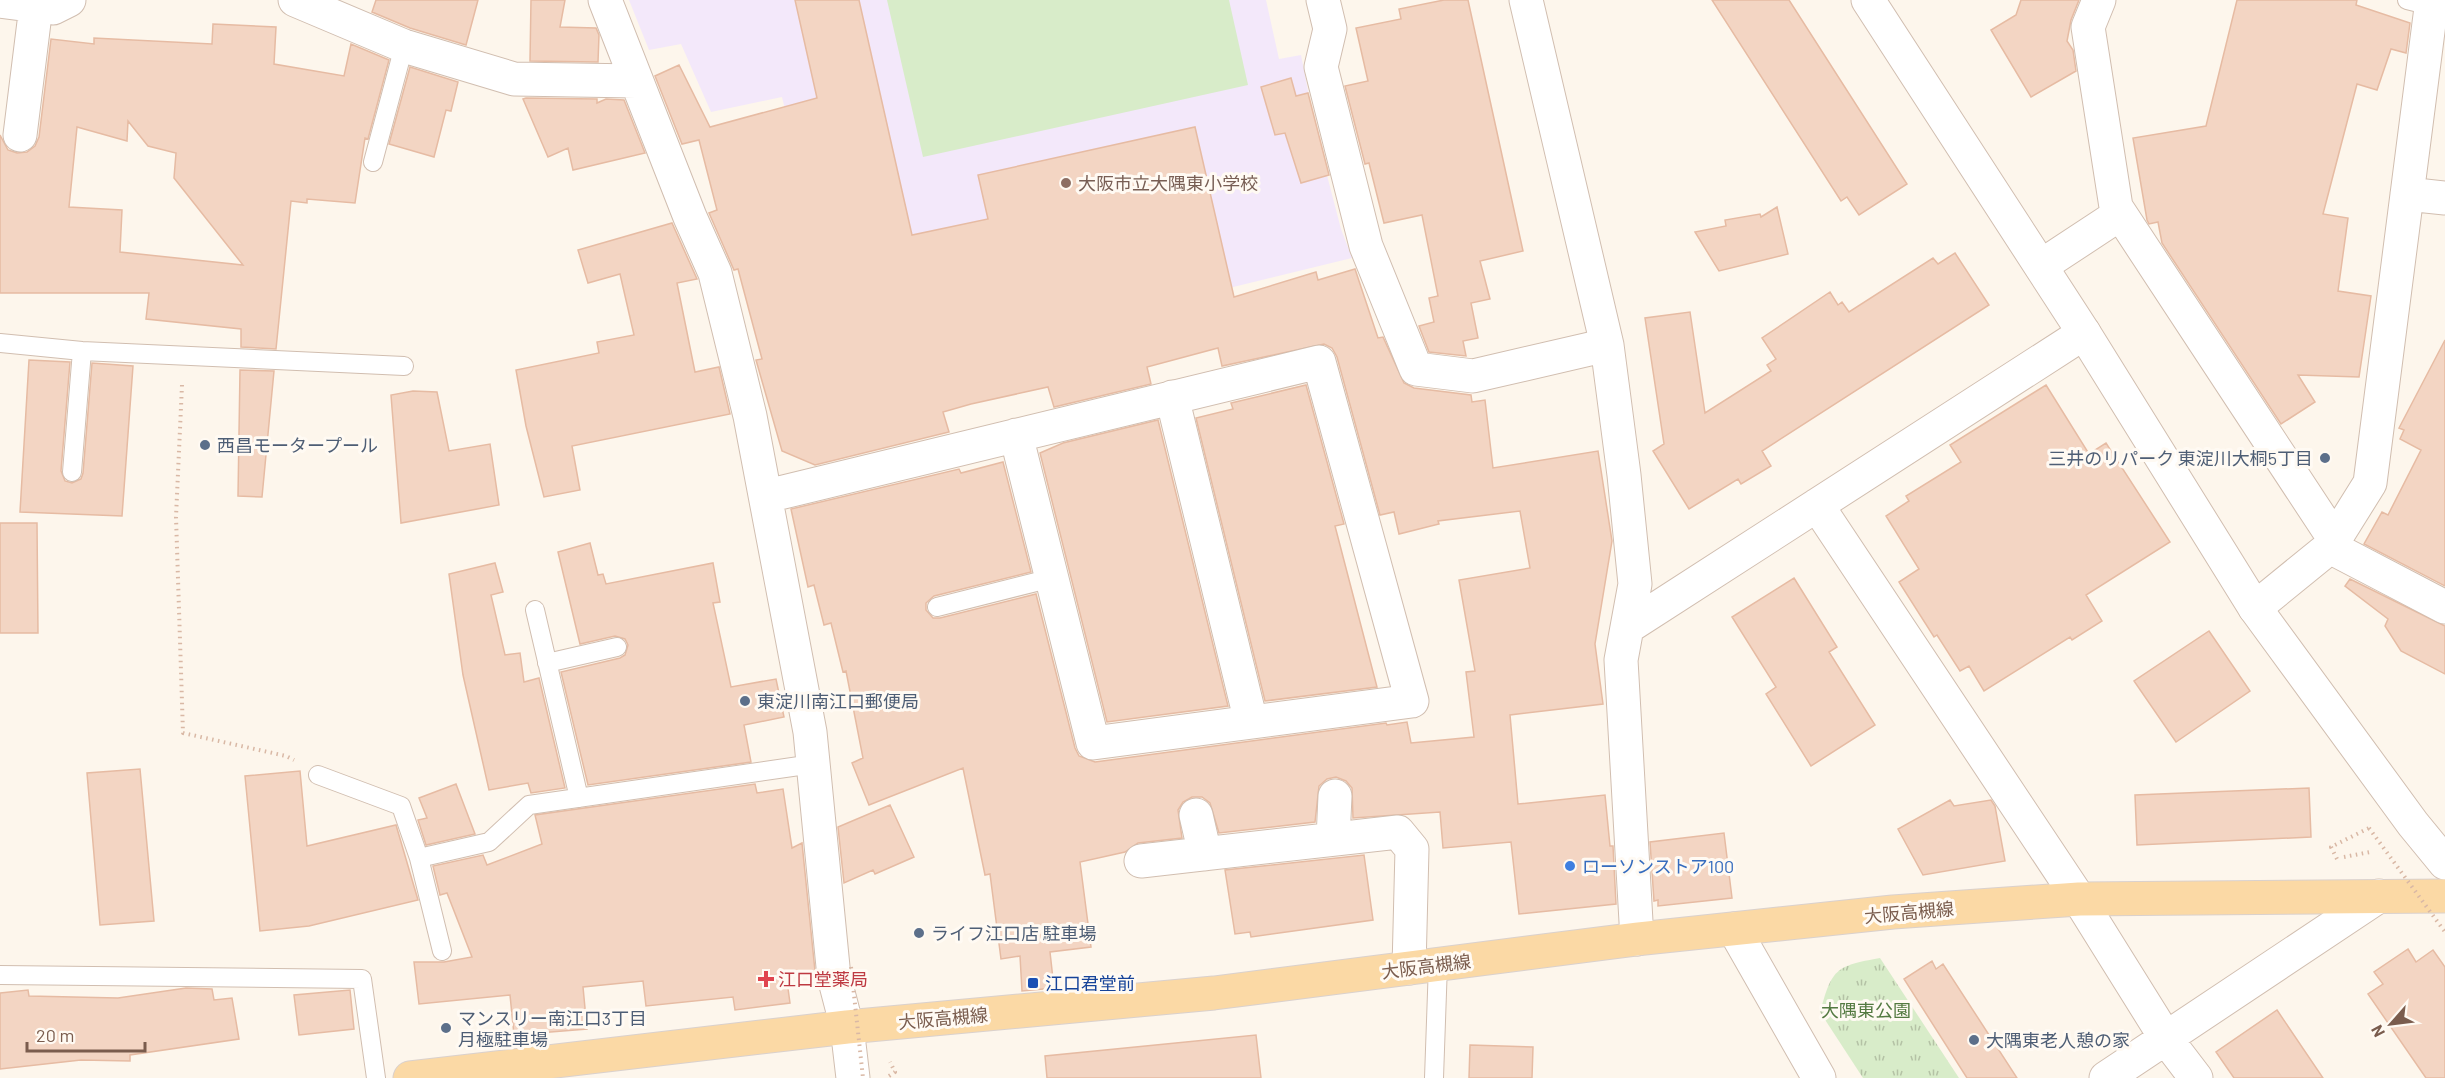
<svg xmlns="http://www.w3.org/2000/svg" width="2445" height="1078" viewBox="0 0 2445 1078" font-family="Barlow,'Noto Sans JP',sans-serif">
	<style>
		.education { fill: #f3e8fa }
		.park { fill: url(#park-tufts) }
		.pitch { fill: #d8ecc9 }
		.building { fill: #f3d5c3; stroke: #e6bba3; stroke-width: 1.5; fill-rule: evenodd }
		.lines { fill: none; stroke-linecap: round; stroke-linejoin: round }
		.service-casing { stroke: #d1beb0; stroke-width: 20 }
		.minor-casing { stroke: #d1beb0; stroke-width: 35 }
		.tertiary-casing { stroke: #d1beb0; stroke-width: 35 }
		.primary-casing { stroke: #dad1cd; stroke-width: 35 }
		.path { stroke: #d9b8a5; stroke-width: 4; stroke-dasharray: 1.5 4.5; stroke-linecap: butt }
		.service { stroke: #fff; stroke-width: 18 }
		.minor { stroke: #fff; stroke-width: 33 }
		.tertiary { stroke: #fff; stroke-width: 33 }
		.primary { stroke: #fbd9a5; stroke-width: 33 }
		.path-bridge { stroke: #d9b8a5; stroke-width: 4; stroke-dasharray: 1.5 4.5; stroke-linecap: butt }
		.education-dot { fill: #8d6e63; stroke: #fffaf3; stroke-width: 2 }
		.service-dot { fill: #5c6f8a; stroke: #fffaf3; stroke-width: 2 }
		.shop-dot { fill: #3f7fe0; stroke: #fffaf3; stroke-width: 2 }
		.health-dot { fill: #e0444e; stroke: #fffaf3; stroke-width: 2 }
		.transit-dot { fill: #1a4fb4; stroke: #fffaf3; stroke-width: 2 }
		.labels { text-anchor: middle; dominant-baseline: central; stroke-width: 6; stroke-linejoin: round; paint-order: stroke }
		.education-label { font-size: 18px; fill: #785e54; stroke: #fffaf3; text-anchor: start }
		.service-label { font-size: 18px; fill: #4e5e75; stroke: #fffaf3; text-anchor: start }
		.shop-label { font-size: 18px; fill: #366cbe; stroke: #fffaf3; text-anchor: start }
		.street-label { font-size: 18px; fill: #7a5c4d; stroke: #fffaf3 }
		.health-label { font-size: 18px; fill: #be3a42; stroke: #fffaf3; text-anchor: start }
		.transit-label { font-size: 18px; fill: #164399; stroke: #fffaf3; text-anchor: start }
		.park-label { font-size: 18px; fill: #537a41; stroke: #fffaf3 }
	</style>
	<defs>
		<pattern id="park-tufts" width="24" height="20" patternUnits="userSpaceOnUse" patternTransform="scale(1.5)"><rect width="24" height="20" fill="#d8ecc9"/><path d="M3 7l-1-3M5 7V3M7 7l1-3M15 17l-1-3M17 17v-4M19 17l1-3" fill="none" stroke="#b4c2a5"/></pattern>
	</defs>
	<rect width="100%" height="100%" fill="#fdf6ec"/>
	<!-- education -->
	<path class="education" d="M629,0H1266L1279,59L1301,55L1317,137L1341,229L1352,258L850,381L782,97L711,112L681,44L649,50Z"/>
	<!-- park -->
	<path class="park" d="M1880,958L1959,1078H1863L1820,1012C1832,969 1835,966 1880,958Z"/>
	<!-- pitch -->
	<path class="pitch" d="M887,0H1229L1248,85L923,157Z"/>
	<!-- building -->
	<path class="building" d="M376,0H478L466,45L410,28L372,12Z
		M531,0H565L560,27L596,28L599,35L598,62L530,61Z
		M795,0H859L912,235L988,219L978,175L1195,127L1234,297L1316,272L1318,280L1355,269L1378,338L1383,337L1404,383L1414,388L1471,395L1472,402L1485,400L1493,468L1598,451L1612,541L1595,644L1603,704L1510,715L1518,804L1605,795L1610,846H1613L1616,904L1519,914L1511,842L1443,848L1440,812L1353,818L1352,788L1346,781L1336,777L1327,779L1319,786L1315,822L1219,833L1210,803L1202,797H1192L1183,802L1178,810L1182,838L1138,843L1125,852L1080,862L1091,947L1050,952L1054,988L1022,991L1020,956L1001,959L990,874L985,875L963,768L869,805L852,763L863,758L846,671L843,672L831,623L824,625L814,585L808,587L791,509L959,469L961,473L1003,462L1031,572L934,596L926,603V610L933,618H940L1036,594L1075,748L1079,756L1095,762L1386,723L1387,725L1407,722L1411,743L1474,737L1466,672L1475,671L1459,580L1530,568L1520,511L1438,521L1439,524L1399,534L1394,512L1380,515L1337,357L1332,348L1324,344L1222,366L1218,348L1147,367L1151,384L1054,407L1048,387L971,404L943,412L949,432L815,465L782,451L756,360L762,359L738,269L734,270L709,213L717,210L699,140L682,144L655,76L679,65L710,127L817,98Z
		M1444,0H1468L1523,251L1480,261L1490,299L1471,303L1478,338L1463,341L1466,356L1429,352L1419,326L1434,322L1429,298L1438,296L1422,215L1384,223L1369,163L1365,164L1345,86L1368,81L1356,28L1401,19L1399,9Z
		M1712,0H1789L1907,184L1859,215L1847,197L1841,201Z
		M2021,0H2079L2071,20L2067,41L2073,50L2076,71L2031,97L1991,30L2016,15Z
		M2237,0H2357L2356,5L2410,23L2406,53L2391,49L2377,90L2357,84L2323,214L2348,218L2338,291L2371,296L2359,377L2298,375L2315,402L2281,424L2162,243L2158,222L2149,224L2147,220L2133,138L2206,126Z
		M213,24L276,27L274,64L344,76L351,44L389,60L368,139L365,138L355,203L307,199V203L291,201L276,349L241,347V329L146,319L149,293H0V135L8,150L17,153L27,152L35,146L39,137L51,39L94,44V38L212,44ZM128,121L148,146L176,153L174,178L243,265L120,252L122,210L69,207L77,127L127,141Z
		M410,67L458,82L451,111L446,110L434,157L389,144Z
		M1291,78L1296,96L1308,93L1329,175L1301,183L1285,133L1275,135L1261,87Z
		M526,98L597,99V103L606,99L624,100L645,153L573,170L568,148L548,157L523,99Z
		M1777,207L1788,254L1719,271L1695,232L1726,226L1725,220L1760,214L1761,217Z
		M672,223L697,279L677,283L695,372L719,367L730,414L572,446L580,490L544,497L526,426L516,370L599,353L597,342L634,335L620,274L588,283L578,250Z
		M1955,253L1989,305L1762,451L1771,466L1741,484L1738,479L1689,509L1653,451L1664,444L1645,318L1690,312L1705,413L1771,371L1767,365L1776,359L1762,338L1830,292L1838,305L1842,302L1849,312L1933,258L1938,264Z
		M2445,340V586L2364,544L2382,512L2388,515L2421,450L2400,439L2404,430L2399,428Z
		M29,360L70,362L61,471L65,481L72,483L81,479L83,473L92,363L133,366L122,516L20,512Z
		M240,370L274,371L262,497L238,496Z
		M1306,385L1344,524L1335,526L1377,687L1265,701L1196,418L1233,409L1231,403Z
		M2046,385L2089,454L2106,443L2170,542L2086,595L2102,621L2072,640L2070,637L1984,691L1969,666L1960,671L1937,635L1934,637L1899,582L1919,569L1886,516L1909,501L1906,496L1961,462L1950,445Z
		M413,391L437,392L449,451L490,444L499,505L401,523L391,395Z
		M1158,420L1228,706L1107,722L1040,453L1063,443Z
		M0,523H37L38,633H0Z
		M590,543L598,575L603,574L606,584L713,563L720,602L713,603L731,687L776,679L784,717L744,725L751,762L588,785L561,672L620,658L625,655L628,645L625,639L615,636L580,644L558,552Z
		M495,563L503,592L491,595L505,655L520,653L524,682L539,678L565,788L531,793L528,783L489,790L463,675L449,574Z
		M1794,578L1837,647L1829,652L1875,725L1811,766L1766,694L1776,687L1732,617Z
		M2350,579L2445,626V674L2401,651L2385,626L2388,619L2345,586Z
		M2209,631L2250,691L2176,742L2134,681Z
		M140,769L154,921L100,925L87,773Z
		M300,771L307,846L396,825L418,900L309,926L260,931L245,776Z
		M456,784L475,834L426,845L418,820L427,818L419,798Z
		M755,784L757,793L783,789L792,848L802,843L815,971L786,974L790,1003L735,1010L733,997L646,1006L643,981L583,987L587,1029L514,1035L510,995L419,1004L414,962H444L472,957L447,893L440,895L433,866L483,855L487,865L542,844L535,815Z
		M2309,788L2311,837L2137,845L2135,795Z
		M1950,800L1954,806L1991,800L1995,806L2005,861L1923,875L1898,829Z
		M890,805L914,857L875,874L873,870L844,883L838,827Z
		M1724,833L1732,898L1658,906V900L1654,901L1650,842Z
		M1364,855L1373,920L1251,937L1250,932L1235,934L1225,870Z
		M2408,949L2416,962L2433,950L2445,967V1078H2426L2368,994L2383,984L2374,972Z
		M1932,961L1936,969L1943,964L2017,1078H1967L1904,979Z
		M186,988L212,989L214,1000L232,998L239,1039L130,1055V1061L81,1060L0,1069V993L28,990L29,996L118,998Z
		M350,990L354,1029L299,1035L294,995Z
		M2277,1010L2323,1078H2234L2216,1052Z
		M1256,1035L1261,1078H1047L1045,1056Z
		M1470,1045L1533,1047L1532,1078H1469Z"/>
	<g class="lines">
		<!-- service casing -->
		<g class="service-casing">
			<path id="service" d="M2407,0L2431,6
				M373,162L404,46
				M0,343L82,351L404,366
				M72,472L82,351
				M937,607L1052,578
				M535,610L579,798
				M547,663L617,647
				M318,775L401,806L419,858L489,842L529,805L813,764
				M419,858L442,951
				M0,975L362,979L376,1078
				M1434,1078L1438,964"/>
		</g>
		<!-- minor casing -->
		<g class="minor-casing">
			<path id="minor" d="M295,0L404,46L514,79L636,81
				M605,0L690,217L715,273L750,416L810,732L834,977L847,1027L853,1078
				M1323,0L1330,29L1321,67L1366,246L1416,369L1473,376L1607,345
				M1526,0L1607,345L1624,475L1635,584L1621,660L1637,939
				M2099,0L2088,27L2116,207L2335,540
				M0,1L53,8L69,0
				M20,135L36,6
				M2407,194L2445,198
				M2041,266L2120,214
				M1172,397L1251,722
				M767,496L1319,362L1412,701L1093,743L1016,435
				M1817,505L2079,899L2167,1040L2196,1078
				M2330,547L2445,607
				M2255,608L2330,547L2370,483L2432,0
				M1628,627L2084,333
				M1196,815L1205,854
				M1333,839L1335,796
				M1141,861L1398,832L1412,849L1409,968
				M2106,1078L2379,896"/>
		</g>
		<!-- tertiary casing -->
		<g class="tertiary-casing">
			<path id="tertiary" d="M1868,0L2084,333L2255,608L2413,824L2445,863
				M1734,929L1819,1078"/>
		</g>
		<!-- primary casing -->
		<g class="primary-casing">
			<path id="primary" d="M410,1078L847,1027L1214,993L1637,939L1893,912L2079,899L2445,896"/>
		</g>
		<!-- path -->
		<path class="path" d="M182,385L176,517L183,733L286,756L294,760
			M2344,857L2370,852
			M2337,859L2331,847L2369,828
			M889,1076L895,1072L890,1062"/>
		<!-- service -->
		<use href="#service" class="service"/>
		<!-- minor -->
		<use href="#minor" class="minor"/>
		<!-- tertiary -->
		<use href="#tertiary" class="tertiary"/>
		<!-- primary -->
		<use href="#primary" class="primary"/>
		<!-- path-bridge -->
		<path class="path-bridge" d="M2369,828L2445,932
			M851,967L863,1078"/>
	</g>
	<!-- markers -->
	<circle class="education-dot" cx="1066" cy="183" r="6"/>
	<g class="service-dot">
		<circle cx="205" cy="445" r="6"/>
		<circle cx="2325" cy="458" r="6"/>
		<circle cx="745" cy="701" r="6"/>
		<circle cx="919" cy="933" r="6"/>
		<circle cx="446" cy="1028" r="6"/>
		<circle cx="1974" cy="1040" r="6"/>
	</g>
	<circle class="shop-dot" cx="1570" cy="866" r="6"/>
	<path class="health-dot" d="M763 970h6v6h6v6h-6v6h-6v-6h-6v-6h6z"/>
	<rect class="transit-dot" x="1027" y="977" width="12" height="12" rx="3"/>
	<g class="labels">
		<!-- education labels -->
		<g class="education-label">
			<text x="1078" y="183">大阪市立大隅東小学校</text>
		</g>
		<!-- service labels -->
		<g class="service-label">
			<text x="217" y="445">西昌モータープール</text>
			<text x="2313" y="458" text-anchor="end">三井のリパーク 東淀川大桐5丁目</text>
			<text x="757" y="701">東淀川南江口郵便局</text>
			<text x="931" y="933">ライフ江口店 駐車場</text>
			<text x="458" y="1018">マンスリー南江口3丁目<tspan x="458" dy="21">月極駐車場</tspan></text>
			<text x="1986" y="1040">大隅東老人憩の家</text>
		</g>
		<!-- shop labels -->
		<g class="shop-label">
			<text x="1582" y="866">ローソンストア100</text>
		</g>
		<!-- street labels -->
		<g class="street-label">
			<text transform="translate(1909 912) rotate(-5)">大阪高槻線</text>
			<text transform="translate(1426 966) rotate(-7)">大阪高槻線</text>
			<text transform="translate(943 1018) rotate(-5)">大阪高槻線</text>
		</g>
		<!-- health labels -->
		<g class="health-label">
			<text x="778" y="979">江口堂薬局</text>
		</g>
		<!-- transit labels -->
		<g class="transit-label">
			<text x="1045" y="983">江口君堂前</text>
		</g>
		<!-- park labels -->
		<g class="park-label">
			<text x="1866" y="1010">大隅東公園</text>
		</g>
	</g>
	<!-- north arrow -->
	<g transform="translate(2391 1024) rotate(242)" stroke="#fffaf3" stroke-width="4.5" paint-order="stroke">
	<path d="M0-4.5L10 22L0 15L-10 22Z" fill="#7a5c4d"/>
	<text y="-9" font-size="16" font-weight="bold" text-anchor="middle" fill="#7a5c4d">N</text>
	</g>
	<!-- scale -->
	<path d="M27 1042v9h118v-9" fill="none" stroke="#7a5c4d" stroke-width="3"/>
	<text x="36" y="1042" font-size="18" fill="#7a5c4d" stroke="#fffaf3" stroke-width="4.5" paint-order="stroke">20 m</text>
</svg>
